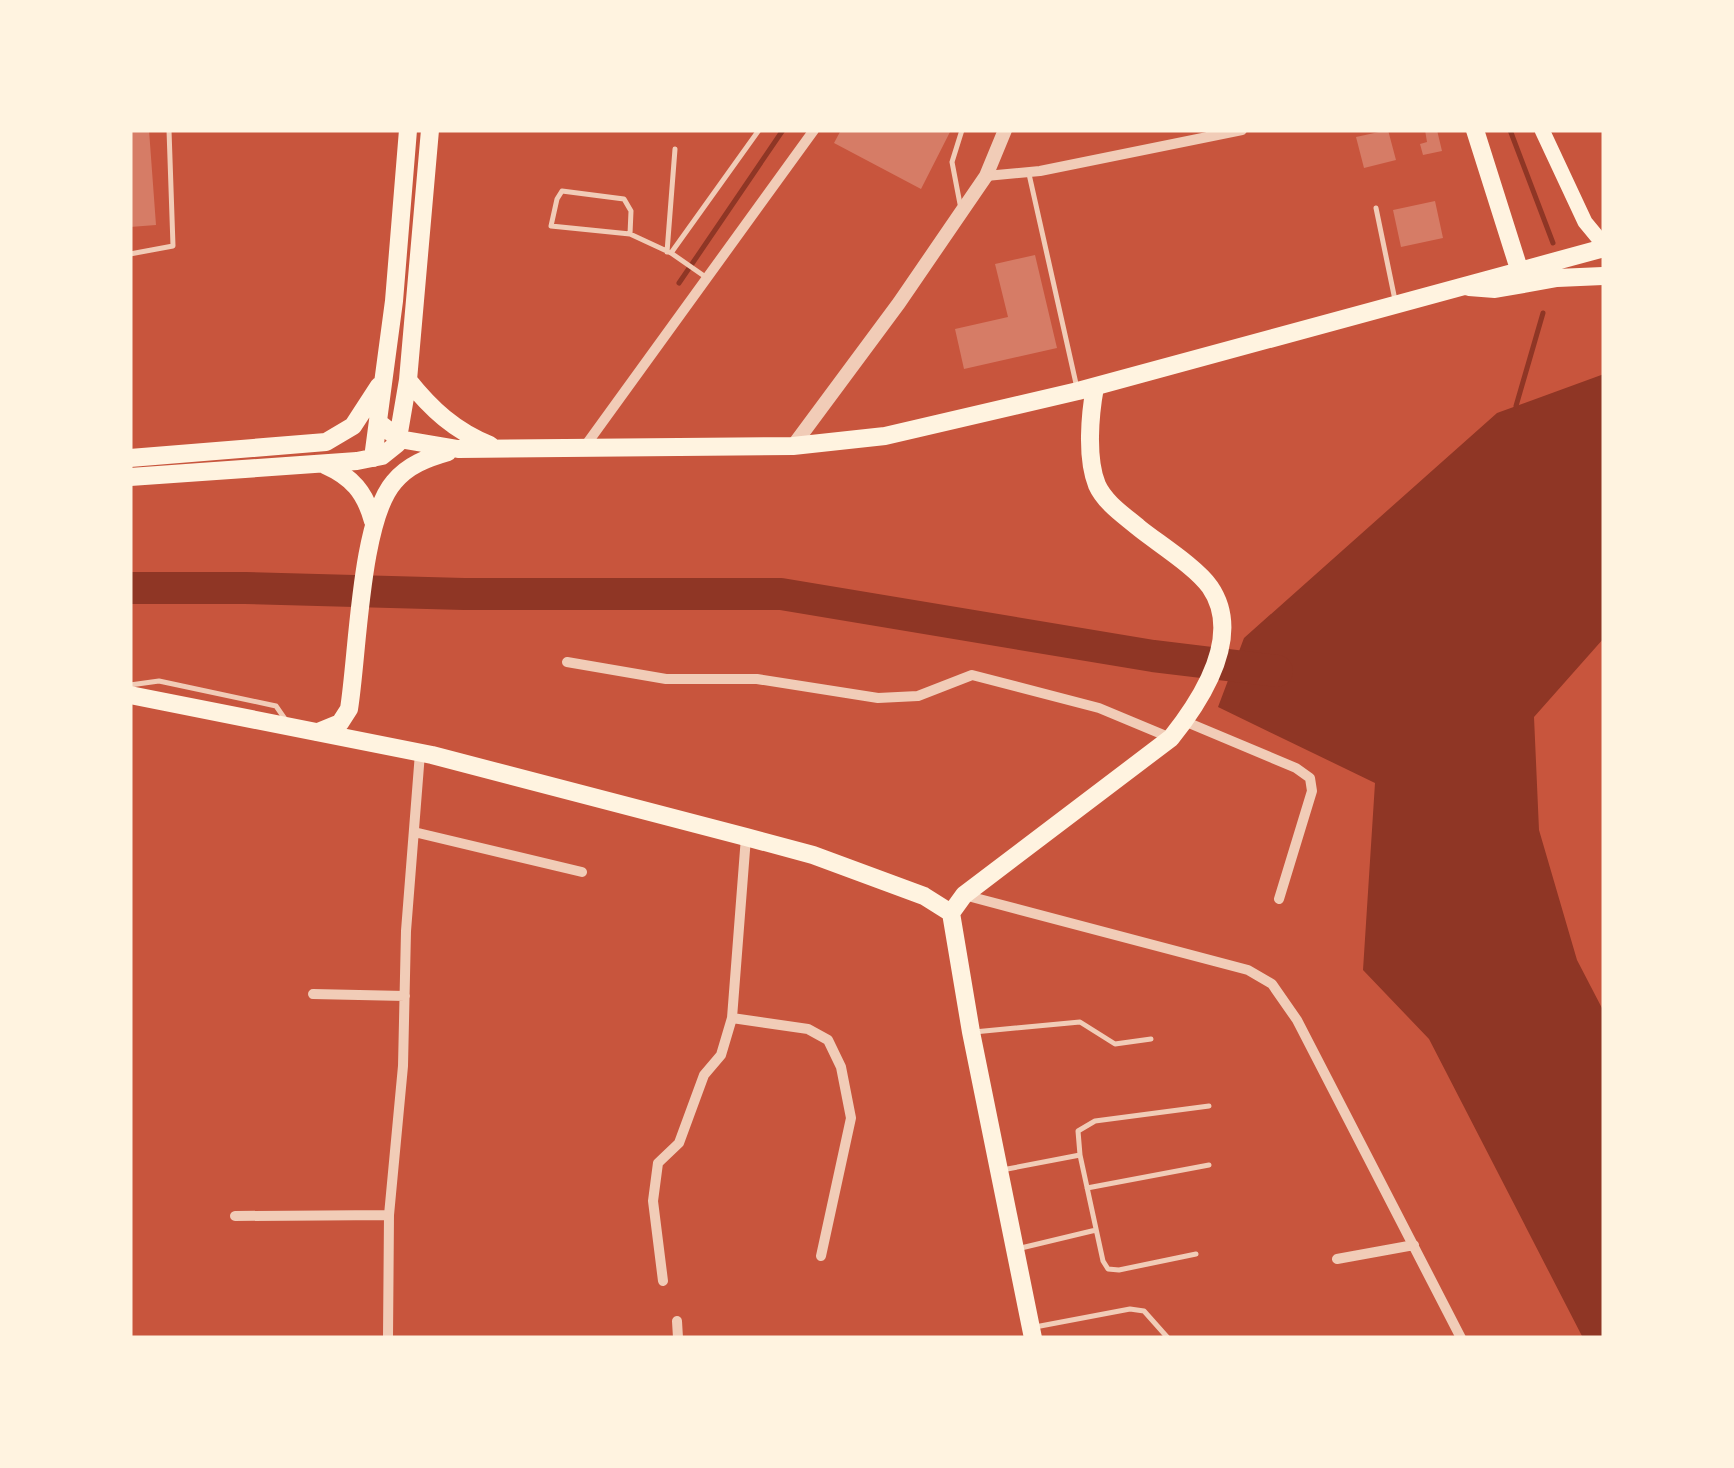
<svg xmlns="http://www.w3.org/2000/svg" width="1734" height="1468" viewBox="0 0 1734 1468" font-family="'Work Sans',sans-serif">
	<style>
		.water { fill: #8f3625 }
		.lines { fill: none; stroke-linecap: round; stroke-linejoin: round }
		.stream { stroke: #8f3625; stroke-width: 5 }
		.river { stroke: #8f3625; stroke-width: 32 }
		.building { fill: #d67c66 }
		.service { stroke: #f1ccb7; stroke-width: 5 }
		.minor { stroke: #f1ccb7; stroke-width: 10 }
		.tertiary { stroke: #f1ccb7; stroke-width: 14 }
		.secondary { stroke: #fff3e0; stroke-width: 15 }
		.primary { stroke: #fff3e0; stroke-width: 18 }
		.trunk { stroke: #fff3e0; stroke-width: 18 }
	</style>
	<rect width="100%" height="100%" fill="#c8553d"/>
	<!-- water -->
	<path class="water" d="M1604,374V638L1534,717L1539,830L1577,960L1604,1012V1338H1583L1429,1039L1363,970L1375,783L1218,707L1244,638L1497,413Z"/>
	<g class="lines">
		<!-- stream -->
		<path class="stream" d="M1510,130L1553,243
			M679,283L783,130
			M1516,406L1543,313"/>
		<!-- river -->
		<path class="river" d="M130,588H245L464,594H781L1153,656L1277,671"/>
	</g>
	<!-- building -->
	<path class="building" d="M130,130H149L156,225L130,227Z
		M841,130H951L921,189L834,143Z
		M1388,130L1396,160L1364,168L1356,137Z
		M1425,130H1437L1442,151L1423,155L1420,144L1427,142Z
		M1435,201L1443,238L1401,247L1393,210Z
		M1035,255L1057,348L964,369L955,329L1008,317L995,264Z"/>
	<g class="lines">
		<!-- service -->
		<path class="service" d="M1029,174L1077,388
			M960,204L952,162L962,130
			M1376,208L1395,300
			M630,234L631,211L624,199L562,191L557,199L551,226L630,234L671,253L707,278
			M667,252L675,149
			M671,253L759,130
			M130,254L173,246L169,130
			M130,685L159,681L276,706L285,719
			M974,1032L1080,1022L1115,1044L1151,1039
			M1080,1155L1103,1261L1108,1269L1119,1270L1196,1254
			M1002,1170L1080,1155L1078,1131L1095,1121L1209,1106
			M1087,1188L1209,1165
			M1021,1248L1096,1230
			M1035,1327L1130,1309L1144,1311L1168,1338"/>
		<!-- minor -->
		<path class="minor" d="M986,176L1040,171L1242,130
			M583,449L814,130
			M567,662L666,679H757L878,698L918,696L972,675L1099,708L1171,738
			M1184,721L1296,768L1310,778L1312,791L1279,899
			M414,832L582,872
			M964,895L1248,970L1272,984L1297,1020L1461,1338
			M313,994L405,996
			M732,1018L808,1029L828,1040L841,1067L851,1118L821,1256
			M235,1216L389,1215
			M1337,1259L1414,1245
			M663,1281L653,1201L658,1163L679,1143L704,1075L721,1055L732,1018L746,837
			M677,1321L678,1338
			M388,1338L389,1215L403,1066L406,931L420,753"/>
		<!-- tertiary -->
		<path class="tertiary" d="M793,446L899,303L986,176L1005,130"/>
		<!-- secondary -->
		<path class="secondary" d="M1542,130L1585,222L1604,245"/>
		<!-- primary -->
		<path class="primary" d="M130,695L432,755L746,837L813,855L924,896L951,913
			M951,913L964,895L1171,738C1202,699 1243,635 1210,587C1196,567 1159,544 1139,528C1125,516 1105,503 1097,485C1086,458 1090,414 1095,387
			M951,913L971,1032L1033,1338"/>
		<!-- trunk -->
		<path class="trunk" d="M1475,130L1519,269
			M1469,287L1495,289L1557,278L1603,276
			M408,380C431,409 455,431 490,445
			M378,422L399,439L458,449L793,446L885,436L1078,391L1604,248
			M130,458L326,442L353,426L379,386
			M373,458L394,301L408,130
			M325,465C352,477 365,492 373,521
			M130,477L357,461L382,456L397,444L408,380L430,130
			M318,732L340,723L349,709C358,653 360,521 394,482C408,465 427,458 448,452"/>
	</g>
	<!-- border -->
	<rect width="1734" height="1468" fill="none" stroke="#fff3e0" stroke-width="265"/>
</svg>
